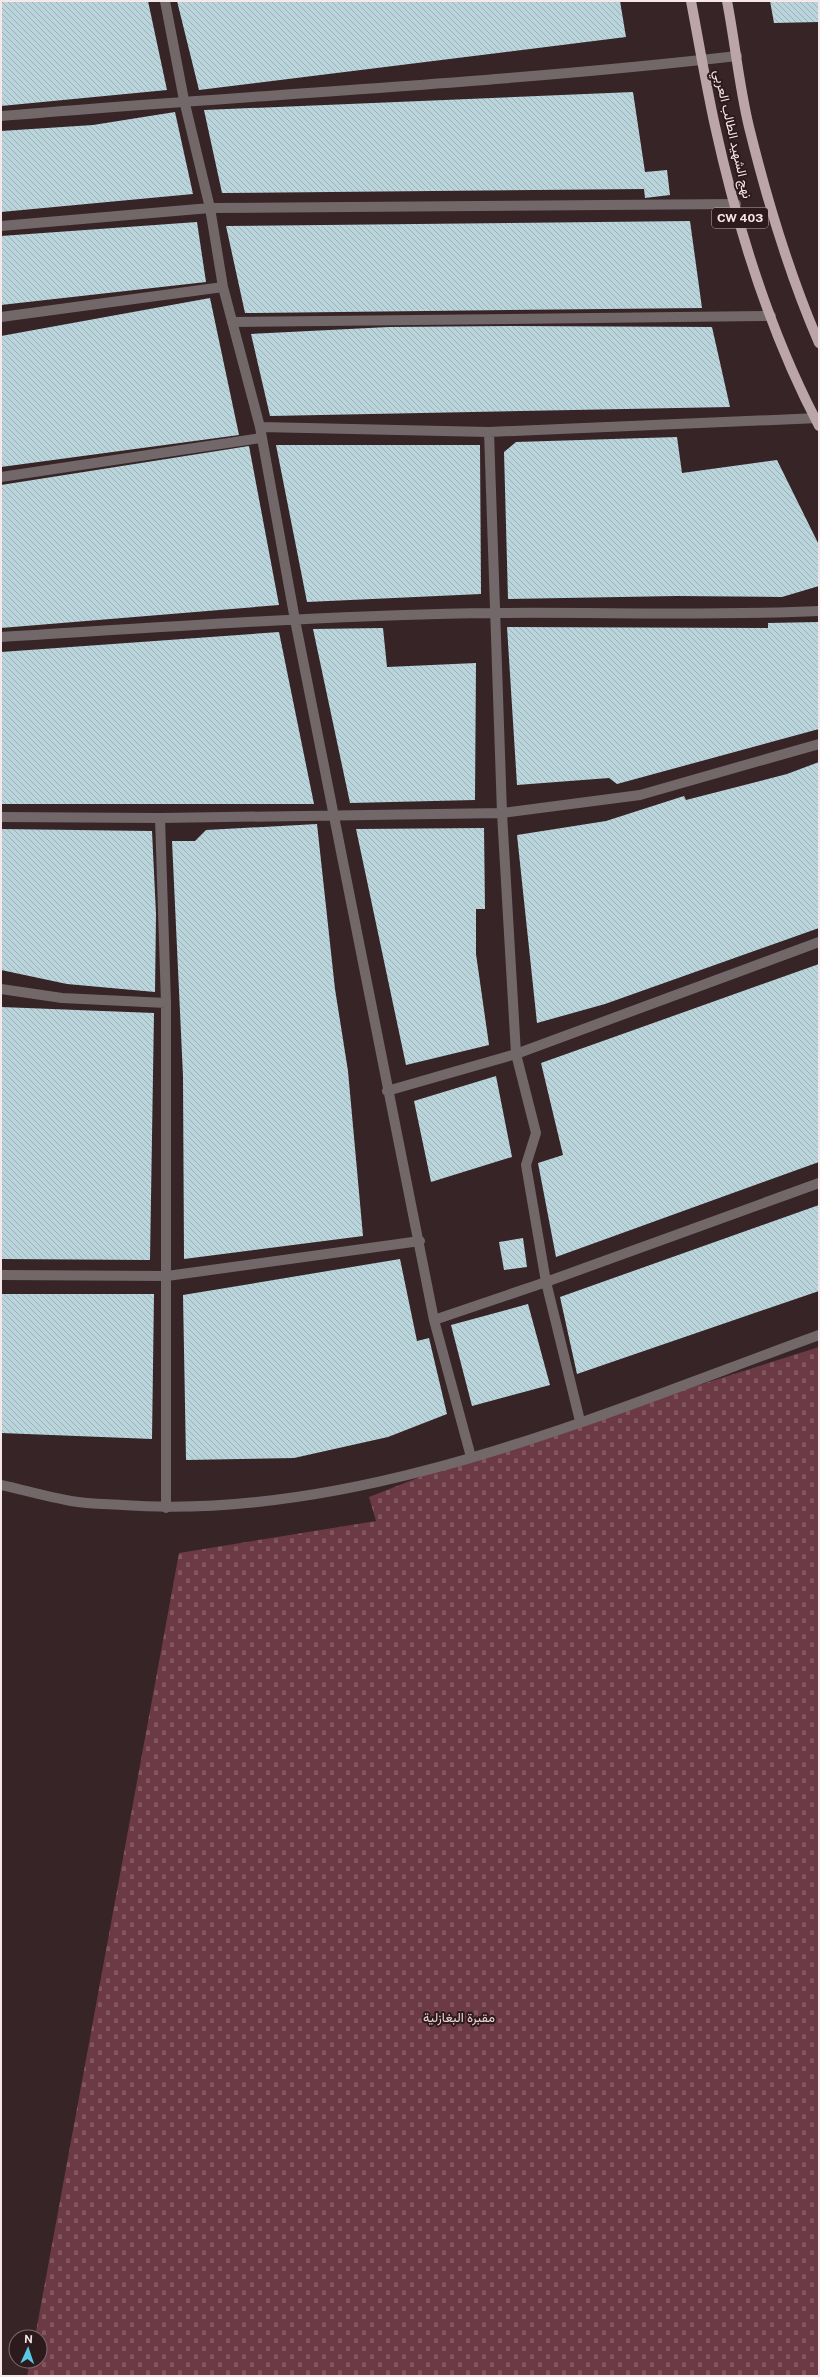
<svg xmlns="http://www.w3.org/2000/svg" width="820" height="2377" viewBox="0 0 820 2377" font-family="'Public Sans',Vazirmatn,sans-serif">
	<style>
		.cemetery { fill: url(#cemetery-stones) }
		.building { fill: url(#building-back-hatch) }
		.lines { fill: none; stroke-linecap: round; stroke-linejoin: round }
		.minor { stroke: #736869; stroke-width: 10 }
		.tertiary { stroke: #736869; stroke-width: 10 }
		.primary { stroke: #bba5a8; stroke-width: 10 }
		.labels { text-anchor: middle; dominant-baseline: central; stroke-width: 4; stroke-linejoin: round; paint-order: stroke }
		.shield { fill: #2d1a1d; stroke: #baaaac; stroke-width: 1 }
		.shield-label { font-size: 12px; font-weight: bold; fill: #f6e8ea }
		.street-label { font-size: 13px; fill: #f6e8ea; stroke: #2d1a1d }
		.park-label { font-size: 13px; fill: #efd6d9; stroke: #2d1a1d }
	</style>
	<defs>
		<pattern id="cemetery-stones" width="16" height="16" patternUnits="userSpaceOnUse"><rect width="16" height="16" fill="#6c3a44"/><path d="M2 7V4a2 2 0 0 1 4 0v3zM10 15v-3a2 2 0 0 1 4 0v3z" fill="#82565f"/></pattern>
		<pattern id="building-back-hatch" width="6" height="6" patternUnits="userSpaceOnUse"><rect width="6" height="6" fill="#b9d4da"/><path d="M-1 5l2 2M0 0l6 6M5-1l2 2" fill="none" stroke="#9db0b5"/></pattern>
	</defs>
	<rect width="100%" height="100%" fill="#372427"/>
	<!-- cemetery -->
	<path class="cemetery" d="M819,1347V2376H27L30,2361H40V2337H35L179,1553L376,1521L369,1497L471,1457Z"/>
	<!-- building -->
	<path class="building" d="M1,1H148L167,90L1,106Z
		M177,1H620L626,37L199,90Z
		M770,1H819V22L774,23Z
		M633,92L645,172L667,170L670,195L645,198L644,189L222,193L204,110Z
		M175,112L193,194L1,212V131L93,125Z
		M690,221L702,308L245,313L226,226Z
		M197,222L206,282L1,305V236Z
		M210,298L239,435L1,467V336Z
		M511,326L712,327L730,407L270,416L251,334L389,327Z
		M677,437L682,473L777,460L819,545V586L782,597L677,596L508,599L504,452L516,442Z
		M276,445H480L481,594L307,602Z
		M249,446L279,605L1,628V485Z
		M819,622V729L617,784L609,778L517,785L507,627L768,628V623Z
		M383,628L387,667L476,663L475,800L350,803L313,629Z
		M279,632L314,804H1V652Z
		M819,762V928L605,1004L537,1023L517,835L606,821L684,796L686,800L787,774Z
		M317,824L335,989L348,1071L363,1236L184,1259L183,1076L172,841H195L206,830Z
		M484,828L485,909H476V954L489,1045L406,1065L356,829Z
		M1,829L152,831L156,914L155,992L67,984L1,970Z
		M819,964V1162L556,1257L538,1163L563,1155L541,1063Z
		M1,1007L154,1013L150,1260L1,1259Z
		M496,1076L512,1157L431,1182L414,1101Z
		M819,1205V1291L577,1374L560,1297Z
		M523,1238L527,1267L504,1270L499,1242Z
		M400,1259L417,1341L429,1338L447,1414L388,1437L294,1458L186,1460L183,1295Z
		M1,1294H154L152,1439L1,1433Z
		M528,1304L550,1385L472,1406L451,1325Z"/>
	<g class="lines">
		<!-- minor -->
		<path class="minor" d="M165,1L184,100L210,208L223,287L260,427L295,620L434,1320L471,1457
			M1,116C246,95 493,84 737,56
			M1,226L210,208L736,204
			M1,317L223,287
			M232,322L771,316
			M260,427L489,432L819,418
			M489,432L502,813L516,1054L536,1133L526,1165L546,1282L580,1421
			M1,477L261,438
			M1,637C165,627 330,615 494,613C602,612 711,616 819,611
			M1,817L160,818L502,813L640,795L819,744
			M160,818L166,1003V1508
			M1,989L62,998L166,1003
			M387,1091L516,1054L819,942
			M1,1275L167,1276L420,1241
			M434,1320L546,1282L819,1183"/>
		<!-- tertiary -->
		<path class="tertiary" d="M1,1485C24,1490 48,1497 71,1501C88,1504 106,1504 122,1505C358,1522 601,1414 819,1335"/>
		<!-- primary -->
		<path class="primary" d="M691,1C699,43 706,85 715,126C737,226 771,335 819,426
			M727,1C735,42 739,86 749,127C767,200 789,274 819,343"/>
	</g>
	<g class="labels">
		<!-- shield labels -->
		<rect class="shield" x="712" y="208" width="56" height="20" rx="3"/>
		<g class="shield-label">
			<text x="740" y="218">CW 403</text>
		</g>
		<!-- street labels -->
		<g class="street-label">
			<text transform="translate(733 134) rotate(77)">نهج الشهيد الطالب العربي</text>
		</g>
		<!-- park labels -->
		<g class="park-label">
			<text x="459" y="2017">مقبرة البغازلية</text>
		</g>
	</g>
	<!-- border -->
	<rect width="820" height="2377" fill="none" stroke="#f6e8ea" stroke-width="4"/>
	<!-- north arrow -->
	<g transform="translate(28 2349) rotate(3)"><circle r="19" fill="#2d1a1d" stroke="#7d6c6f"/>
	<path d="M0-3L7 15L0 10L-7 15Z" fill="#57c9e2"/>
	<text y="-6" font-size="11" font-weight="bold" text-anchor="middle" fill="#f6e8ea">N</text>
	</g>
</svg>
